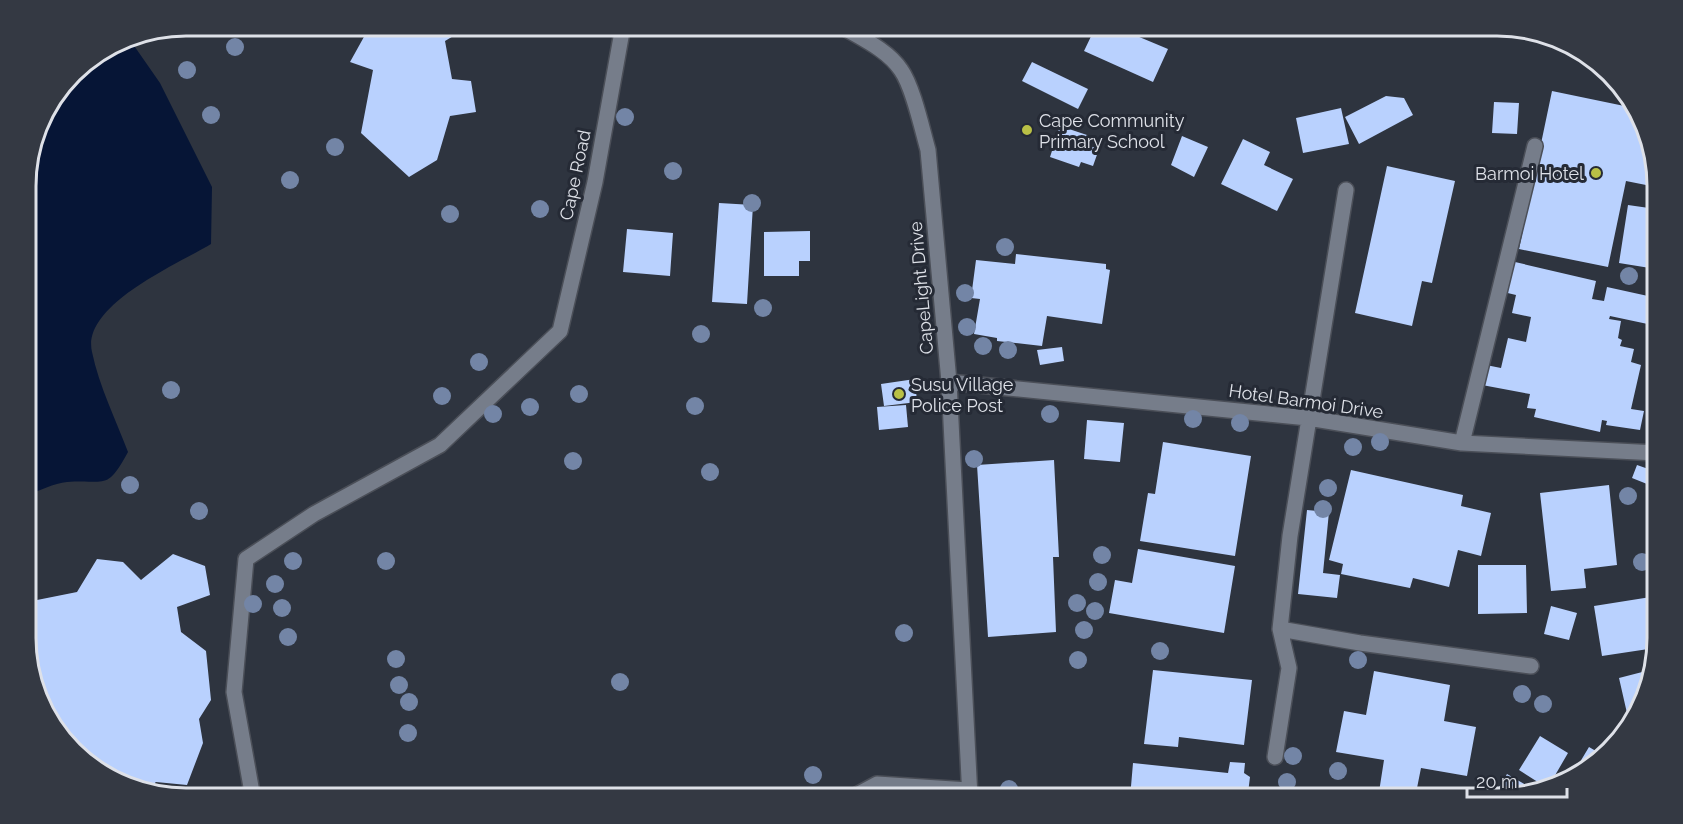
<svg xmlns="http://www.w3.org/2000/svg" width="1683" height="824" viewBox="0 0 1683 824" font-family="Raleway,sans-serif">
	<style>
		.water { fill: #061536 }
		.building { fill: #b9d1fe }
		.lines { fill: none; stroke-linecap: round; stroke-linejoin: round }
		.lane-casing { stroke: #4b4f58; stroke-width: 18 }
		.street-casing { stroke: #4b4f58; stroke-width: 18 }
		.secondary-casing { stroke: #4b4f58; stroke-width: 18 }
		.lane { stroke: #767d8a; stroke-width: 15 }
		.street { stroke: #767d8a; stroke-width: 15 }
		.secondary { stroke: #767d8a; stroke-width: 15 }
		.tree { fill: #7385a6 }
		.poi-dot { fill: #b9c046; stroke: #252a35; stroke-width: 2 }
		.labels { text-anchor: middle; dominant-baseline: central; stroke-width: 6; stroke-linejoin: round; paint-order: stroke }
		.poi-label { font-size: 18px; fill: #dee1e8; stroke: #252a35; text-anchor: start }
		.street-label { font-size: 18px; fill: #dee1e8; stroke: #252a35 }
		.rim { fill: none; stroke: #dee1e8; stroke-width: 3 }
	</style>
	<rect width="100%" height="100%" fill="#2e343f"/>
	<!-- water -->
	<path class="water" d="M128,37L160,83L212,187L211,244C178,264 81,305 92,352C99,386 116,420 128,452C106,492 106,479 67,482C54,483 39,491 27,495L26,176L42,116L80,66Z"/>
	<!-- building -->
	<path class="building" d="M370,26H470L445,41L452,79L471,81L476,112L450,116L437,160L409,177L361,133L373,70L350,62Z
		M1096,26H1113L1168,49L1153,82L1084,51Z
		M1032,62L1088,89L1078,109L1022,81Z
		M1552,91L1634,108L1656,166V187L1626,181L1608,267L1519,249Z
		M1386,96L1404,98L1413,115L1359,144L1345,117Z
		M1494,102L1519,103L1517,134L1492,133Z
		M1341,108L1349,144L1303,153L1296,118Z
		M1060,126L1090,136L1086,145L1099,149L1093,166L1081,162L1079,167L1050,157Z
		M1182,136L1208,147L1194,177L1171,165Z
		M1243,139L1270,152L1264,165L1293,179L1277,211L1221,184Z
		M1387,166L1455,181L1432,283L1422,281L1412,326L1355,313Z
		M719,203L753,205L747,304L712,302Z
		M1628,205L1656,209V269L1619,263Z
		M627,229L673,233L670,276L623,272Z
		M810,231V261H799V276H764V232Z
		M1016,254L1106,264V269L1110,270L1102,324L1047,316L1042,346L997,341V338L974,334L980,299L971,298L976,260L1015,264Z
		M1502,259L1596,281L1592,299L1604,301L1607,287L1657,298V326L1610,316L1609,319L1621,321L1618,338L1622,340L1620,346L1634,349L1631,362L1641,365L1631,409L1644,411L1640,430L1606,425L1607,421L1602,420L1600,432L1534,417L1536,409L1527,408L1530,394L1482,385L1486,365L1501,368L1508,338L1526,342L1531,317L1512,313L1516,295L1495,290Z
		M1062,347L1064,361L1040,365L1037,350Z
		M915,379L917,402L884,406L881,384Z
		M906,405L908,427L879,430L877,407Z
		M1087,420L1124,423L1120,462L1084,459Z
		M1163,442L1251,456L1235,556L1140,541L1148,493L1155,494Z
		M1054,460L1059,557H1053L1056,632L988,637L977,465Z
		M1637,465L1657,472L1652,486L1632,478Z
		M1351,470L1463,495L1461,506L1491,513L1481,556L1458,550L1449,587L1413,578L1410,588L1341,574L1343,564L1329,560Z
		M1609,485L1617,565L1584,569L1586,588L1551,591L1540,493Z
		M1307,510L1329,512L1323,573L1340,575L1337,598L1298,594Z
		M1138,549L1235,566L1224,633L1109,613L1115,580L1132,583Z
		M173,554L205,566L210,595L177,607L181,632L206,651L211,700L199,719L203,743L187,785L156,782L147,789L116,782L59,735L27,659V602L77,592L97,559L123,562L141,580Z
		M1478,565H1526L1527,613L1478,614Z
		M1657,596L1655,648L1602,656L1594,606Z
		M1551,606L1577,613L1569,640L1544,634Z
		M1153,670L1252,680L1244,745L1179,737L1178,747L1144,744Z
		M1650,670L1641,708L1629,722L1619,678Z
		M1374,671L1450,685L1444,721L1476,727L1467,776L1421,768L1415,798L1379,792L1384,760L1336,752L1344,711L1366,715Z
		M1540,736L1568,753L1550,784L1544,786L1519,770Z
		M1589,747L1601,754L1586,772L1571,777Z
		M1230,762L1245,763L1244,773L1250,777L1248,793L1227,792L1226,798H1130L1133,763L1228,773Z
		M1507,774L1533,789L1511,797L1498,789Z"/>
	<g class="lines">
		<!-- lane casing -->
		<g class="lane-casing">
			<path id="lane" d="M253,798L234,692L246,559L314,514L440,445L560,331L595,182L623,26"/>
		</g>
		<!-- street casing -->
		<g class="street-casing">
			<path id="street" d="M949,382L1308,418L1462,443L1657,453
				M1462,443L1535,146
				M1280,629L1360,643L1531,666
				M1275,757L1289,668L1280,629L1290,536L1346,190
				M851,798L877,784L968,790"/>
		</g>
		<!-- secondary casing -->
		<g class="secondary-casing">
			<path id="secondary" d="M841,26C861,38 888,50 901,70C913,87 922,129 928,150L949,382L970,798"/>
		</g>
		<!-- lane -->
		<use href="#lane" class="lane"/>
		<!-- street -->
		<use href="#street" class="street"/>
		<!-- secondary -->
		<use href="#secondary" class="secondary"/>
	</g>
	<!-- trees -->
	<g class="tree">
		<circle cx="235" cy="47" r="9"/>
		<circle cx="187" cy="70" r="9"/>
		<circle cx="211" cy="115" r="9"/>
		<circle cx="625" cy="117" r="9"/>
		<circle cx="335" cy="147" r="9"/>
		<circle cx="673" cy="171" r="9"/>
		<circle cx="290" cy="180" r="9"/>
		<circle cx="752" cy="203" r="9"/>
		<circle cx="540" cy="209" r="9"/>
		<circle cx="450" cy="214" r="9"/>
		<circle cx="1005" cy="247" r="9"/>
		<circle cx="1629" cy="276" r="9"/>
		<circle cx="965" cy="293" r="9"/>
		<circle cx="763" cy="308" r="9"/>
		<circle cx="967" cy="327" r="9"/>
		<circle cx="701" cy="334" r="9"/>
		<circle cx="983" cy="346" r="9"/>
		<circle cx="1008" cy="350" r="9"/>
		<circle cx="479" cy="362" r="9"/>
		<circle cx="171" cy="390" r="9"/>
		<circle cx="579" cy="394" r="9"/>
		<circle cx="442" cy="396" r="9"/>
		<circle cx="695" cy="406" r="9"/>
		<circle cx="530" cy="407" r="9"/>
		<circle cx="493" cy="414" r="9"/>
		<circle cx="1050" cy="414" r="9"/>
		<circle cx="1193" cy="419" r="9"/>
		<circle cx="1240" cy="423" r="9"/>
		<circle cx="1380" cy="442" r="9"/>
		<circle cx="1353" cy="447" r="9"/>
		<circle cx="974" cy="459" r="9"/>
		<circle cx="573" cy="461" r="9"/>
		<circle cx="710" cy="472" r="9"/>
		<circle cx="130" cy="485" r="9"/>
		<circle cx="1328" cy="488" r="9"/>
		<circle cx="1628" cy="496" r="9"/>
		<circle cx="1323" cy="509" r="9"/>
		<circle cx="199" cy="511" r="9"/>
		<circle cx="1102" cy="555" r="9"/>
		<circle cx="293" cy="561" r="9"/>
		<circle cx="386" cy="561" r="9"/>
		<circle cx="1642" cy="562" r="9"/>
		<circle cx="1098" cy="582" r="9"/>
		<circle cx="275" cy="584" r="9"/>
		<circle cx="1077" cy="603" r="9"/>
		<circle cx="253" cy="604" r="9"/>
		<circle cx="282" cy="608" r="9"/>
		<circle cx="1095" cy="611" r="9"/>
		<circle cx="1084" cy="630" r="9"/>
		<circle cx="904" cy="633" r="9"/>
		<circle cx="288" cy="637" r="9"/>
		<circle cx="1160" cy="651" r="9"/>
		<circle cx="396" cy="659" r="9"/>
		<circle cx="1078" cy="660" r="9"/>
		<circle cx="1358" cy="660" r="9"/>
		<circle cx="620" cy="682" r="9"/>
		<circle cx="399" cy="685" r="9"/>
		<circle cx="1522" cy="694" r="9"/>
		<circle cx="409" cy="702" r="9"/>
		<circle cx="1543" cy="704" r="9"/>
		<circle cx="408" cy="733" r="9"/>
		<circle cx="1293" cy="756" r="9"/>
		<circle cx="1338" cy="771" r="9"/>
		<circle cx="813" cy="775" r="9"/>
		<circle cx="1287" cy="782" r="9"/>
		<circle cx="1009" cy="789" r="9"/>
	</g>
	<!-- markers -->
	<g class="poi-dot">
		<circle cx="1027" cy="130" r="6"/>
		<circle cx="1596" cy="173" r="6"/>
		<circle cx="899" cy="394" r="6"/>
	</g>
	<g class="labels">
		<!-- poi labels -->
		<g class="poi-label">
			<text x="1039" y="120">Cape Community<tspan x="1039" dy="21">Primary School</tspan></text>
			<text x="1584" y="173" text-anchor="end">Barmoi Hotel</text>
			<text x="911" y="384">Susu Village<tspan x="911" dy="21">Police Post</tspan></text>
		</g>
		<!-- street labels -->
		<g class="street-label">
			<text transform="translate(575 175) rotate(-78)">Cape Road</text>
			<text transform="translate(921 288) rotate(-95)">CapeLight Drive</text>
			<text transform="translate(1306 401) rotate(8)">Hotel Barmoi Drive</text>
		</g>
	</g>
	<!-- crop -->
	<path d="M0 0H1683V824H0ZM186 36H1497A150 150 0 0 1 1647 186V638A150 150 0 0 1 1497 788H186A150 150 0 0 1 36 638V186A150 150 0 0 1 186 36Z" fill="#343943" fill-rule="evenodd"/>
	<path class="rim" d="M186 36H1497A150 150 0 0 1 1647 186V638A150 150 0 0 1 1497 788H186A150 150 0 0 1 36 638V186A150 150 0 0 1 186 36Z"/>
	<!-- scale -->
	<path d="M1467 788v9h100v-9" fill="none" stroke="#dee1e8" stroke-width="3"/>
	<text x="1476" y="788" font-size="18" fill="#dee1e8" stroke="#252a35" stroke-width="4.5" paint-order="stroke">20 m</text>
</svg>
